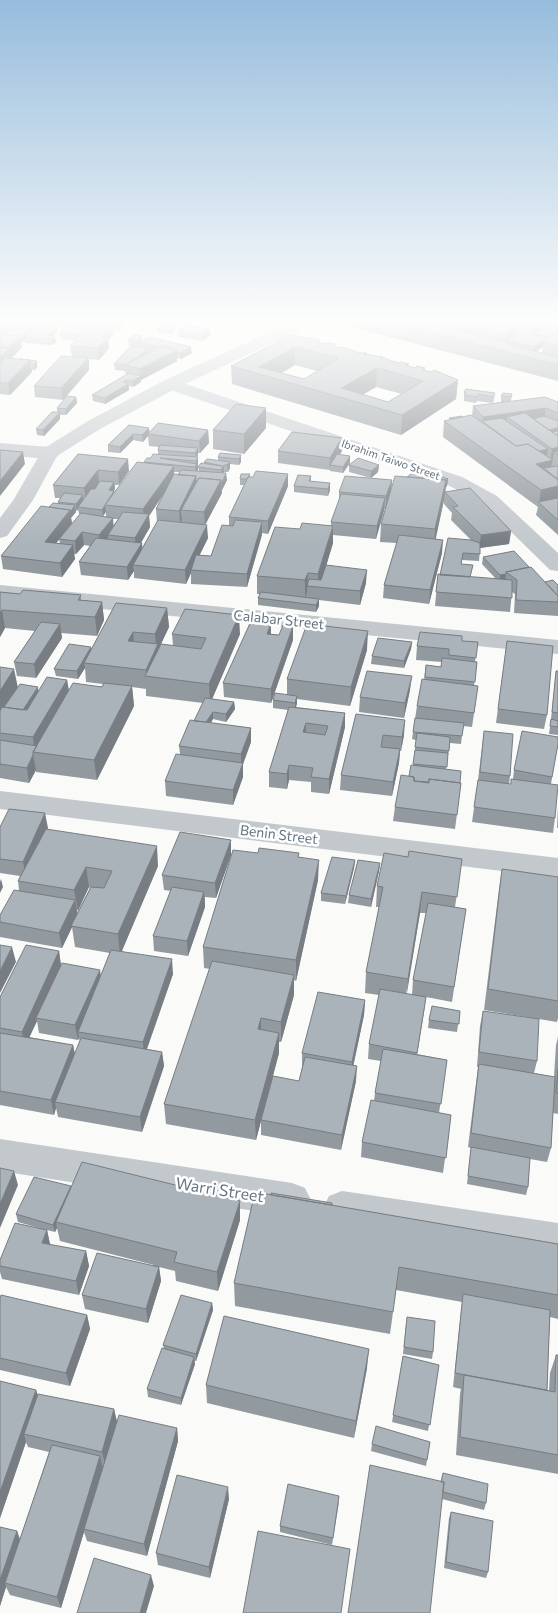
<svg xmlns="http://www.w3.org/2000/svg" width="558" height="1613" viewBox="0 0 558 1613" font-family="Commissioner,sans-serif">
	<style>
		.lines { fill: none; stroke-linecap: round; stroke-linejoin: round }
		.minor { fill: #c3c8cc; fill-rule: evenodd }
		.tertiary { fill: #c3c8cc; fill-rule: evenodd }
		.wall { fill: #929a9f; fill-rule: evenodd }
		.shaded-wall { fill: #777d82 }
		.building { fill: #aab3b9; stroke: #777d82; fill-rule: evenodd }
		.labels { text-anchor: middle; dominant-baseline: central; stroke-width: 5; stroke-linejoin: round; paint-order: stroke }
		.far-street-label { font-size: 11px; fill: #657683; stroke: #fff }
		.street-label { font-size: 14px; fill: #657683; stroke: #fff }
		.near-street-label { font-size: 16px; fill: #657683; stroke: #fff }
	</style>
	<rect width="100%" height="100%" fill="#fafaf8"/>
	<g class="lines">
		<!-- minor -->
		<path class="minor" d="M171,379L462,477L497,496L558,553V571L550,570L483,504L448,485L165,388L163,384L165,380Z
			M0,443L50,447L57,449L59,453L57,457L50,459L0,455Z
			M0,585L558,640V654L0,599Z
			M0,791L558,858V878L0,809Z
			M0,1139L292,1183L305,1188L311,1200L305,1212L292,1217L0,1171Z
			M342,1191L558,1223V1259L342,1225L329,1220L323,1208L329,1196Z"/>
		<!-- tertiary -->
		<path class="tertiary" d="M299,319H319L317,322L177,388L100,429L57,456L33,500L7,536L0,538V518L14,499L43,449L88,421L165,380Z"/>
	</g>
	<!-- wall -->
	<path class="wall" d="M0,319H12L13,327H18L20,326L15,325L14,319H42L43,322L41,324L50,325V319H128L119,331H113V335L108,341L109,348L99,360L88,359L89,365V370L63,400L35,397L34,386L72,357L70,346L76,340L61,339L60,333L65,327L57,326L58,331L54,336L56,342L52,345L25,343V340L23,342H21L22,347L11,359L37,361V367L35,370H32V372L10,395L0,394Z
		M163,319H182V320L172,334L157,333V327Z
		M340,319H436L430,324L435,325V323L440,319H492L490,321H494V319H558V381L340,324ZM543,347L542,353L536,351Z
		M178,331L211,335L202,341L178,337Z
		M291,335L382,358L415,368H425V370L458,380L456,399L401,435L232,384L231,366ZM295,365L317,371L304,379L281,373ZM376,387L402,394L388,402L362,395Z
		M142,336V340L192,353L181,359L177,358V361L141,380V382L133,387L129,386V390L105,404L93,401L92,395L126,375L125,371L115,370L114,364L130,346H129L128,340Z
		M464,392L495,393L494,400L493,403L477,401L476,403L464,401Z
		M512,394L511,401L558,402V535L536,515L538,507L443,437L444,421L449,420V418L472,416L473,406L503,402H501V396Z
		M76,397L77,403L66,415H60V419L44,436L37,435L36,429L57,412V408Z
		M129,425L150,432L208,430L209,443L200,453H198L197,457L198,464L197,471H199L198,467L204,464V462L218,460V457L241,455V462L239,465L230,464V468L228,472H224V473L227,480L222,490H221L222,493L205,525L208,538L199,555L211,556L229,525V517L244,485H240V479L250,474V477H253L288,474V486L268,534L262,533L247,587L191,584V573L186,584L134,578V571L128,580L81,575L79,562L90,546L84,545L76,554H74L75,559L62,577L3,569L1,556L49,507L58,503V502L60,498H55L53,485L78,454L129,471L119,485H115V489L114,491V492L144,462L158,454V450L159,447L149,446L148,436L143,442L133,440L120,453L108,452V445ZM174,472H179L178,475L174,474ZM163,495L156,509L157,522L142,549V543H141L150,527L149,516ZM78,509L79,514H80L65,532L72,523L71,518L76,512V510L77,511ZM106,512V517L103,516ZM113,519H118L113,526ZM59,539L60,544L56,543Z
		M266,428L244,454L213,449V430Z
		M342,438V451L339,455L350,456V463L343,473L330,471V470L278,463V451Z
		M349,465H379L378,472L371,478L349,472Z
		M311,476V482L330,483V490L328,496L294,492V486Z
		M448,479L447,486L446,487L445,492L511,531L509,544L480,548L479,561L462,560L461,564L471,577L496,579L482,564L483,557L529,567L545,582L558,585V616L514,613L515,594L512,592L510,612L435,606L438,574L440,575L471,540L451,520L452,513L444,504V500L435,539L442,553L429,604L383,598L384,585L397,543L380,542L381,524L385,509H384L376,539L333,535V543L326,565L366,583L360,605L319,600V606L316,612L258,605V598L260,594H257V576L300,529L331,525V522L339,501V492L392,480L391,490Z
		M0,592L20,594L81,595V600L102,602L104,620L97,636L61,633L62,638L36,678L17,676L14,662L35,631L5,628L0,637Z
		M167,608L169,627L158,650L173,646L172,634H240L212,699L234,702L235,709L226,722L213,719L211,723L251,728V742L243,764V777L233,805L166,796L165,781L180,754L179,746L194,721L203,703L146,696V689L132,687L134,706L97,780L36,772V770L29,783L0,778V667L18,688L38,691L67,680L69,690L102,687L103,684L86,682L85,668L78,679L56,676L54,669Z
		M271,634L279,635L293,640L271,703L224,697L223,683Z
		M462,641L478,642L475,661L477,662L474,686L476,700L472,727L463,726L461,744L450,743L446,769L460,783H461L455,829L393,821L395,807L413,766L416,740L412,739L417,706L424,680L426,665L441,667L442,662L416,660L417,646Z
		M507,641L547,715L544,729L496,723Z
		M412,642L411,649L404,668L371,664L372,656Z
		M367,650L350,706L297,699V703L296,707L345,713V727L329,794L311,792V782L289,780L287,789L269,787V772L288,710L273,708V700L287,694V679Z
		M556,671H558V735L549,734L551,719Z
		M410,690L404,718L359,712L360,697Z
		M356,714L404,735L401,751H400L399,763L392,796L340,790L341,775Z
		M484,731L510,776L509,784H511L513,779L514,770L558,744L551,784L555,818L553,833L472,822L478,780Z
		M558,805V828H557Z
		M0,827L48,828L47,829L158,866L122,951L173,974L147,1049L162,1052L164,1066L142,1132L58,1117L56,1108L54,1115L0,1105V997L59,951L61,965L101,975L110,953L75,947L72,927L62,948L0,937V915L19,891L18,881L20,876L0,873ZM89,887L90,888L77,914V911ZM37,1021L39,1033L78,1040L79,1038L80,1042L75,1055L73,1045L29,1037Z
		M231,855L216,898L205,897V907L188,956L154,951L153,936L171,891L164,890L162,875Z
		M299,857L318,880L296,981L294,980V995L281,1042H279V1053L267,1098L299,1081L302,1068V1053L365,1000L364,1015L353,1066L356,1081L341,1150L261,1135V1121L256,1140L166,1124L164,1104L210,969L204,968L203,947Z
		M408,857L462,859L455,907L466,909L452,1002L426,997L417,1054L447,1060L439,1113L451,1115L443,1173L361,1157L362,1142L374,1101L375,1093L381,1061L368,1059L369,1044L379,995L365,993L366,972L379,907H376L377,886ZM420,913H426L413,980L412,995L406,994Z
		M355,860L354,868L345,904L321,901V893Z
		M380,863L379,871L371,907L348,903L349,895Z
		M502,869L558,877V1018L557,1022L484,1010L499,889Z
		M460,1011L457,1032L428,1028L429,1020Z
		M483,1011L537,1061L534,1073L554,1077L556,1045L558,1037V1114L553,1113L551,1148L547,1162L530,1159L528,1187L526,1195L467,1184L471,1148L468,1147L478,1067H477L480,1026Z
		M71,1186L240,1201V1220L218,1291L176,1281L175,1271L159,1267L161,1281L148,1323L85,1309L82,1295L154,1265L60,1241L57,1228L55,1232L47,1230L50,1245L86,1251L89,1266L79,1295L2,1279L0,1272V1260L39,1228L18,1222L16,1214Z
		M332,1205L558,1244V1319L550,1317L547,1390L549,1391L550,1373L556,1355H558V1474L456,1455L460,1394L461,1389L453,1387L462,1302L396,1290L390,1334L235,1306L234,1283Z
		M0,1298L87,1315L90,1329L70,1386L0,1370Z
		M212,1303L213,1310L196,1361H194L195,1364L181,1405L148,1397L147,1389L164,1349L163,1345Z
		M406,1324L433,1352L432,1359L403,1354Z
		M403,1356L439,1365L428,1431L392,1422Z
		M367,1368L354,1438L207,1403L206,1385Z
		M0,1381L36,1390L38,1395L114,1409L117,1422L177,1428L178,1441L147,1556L87,1541L84,1532L61,1608L10,1595L6,1587L0,1606V1527L17,1531L20,1539L49,1452L28,1447L26,1442L0,1518Z
		M430,1442L426,1466L371,1451L372,1444Z
		M443,1473L486,1503L484,1510L442,1499L441,1481Z
		M229,1499L210,1578L158,1565L156,1553Z
		M339,1502L332,1545L280,1532V1526Z
		M451,1512L488,1572L486,1578L444,1568L449,1518Z"/>
	<!-- shaded-wall -->
	<path class="shaded-wall" d="M12,319L13,330L0,342V329Z
		M39,319H42L43,322L38,327L37,321Z
		M119,319H128L119,331L118,320Z
		M178,319H182V320L172,334V328Z
		M429,319H436L429,325Z
		M515,319H517V327L521,324L520,325L518,335L508,341V343L504,345L506,334L514,328Z
		M547,319H548L546,330L535,334L534,338L532,340L533,329Z
		M478,321V327L473,326L472,331L466,336L467,330Z
		M36,324V329L25,337V340L23,342L22,336Z
		M112,324L113,335L108,341L109,348L99,360L98,348L102,336Z
		M57,326L58,331L51,339L48,335Z
		M210,329L211,335L202,341V335Z
		M20,336L22,347L11,359L9,347Z
		M55,336L56,342L52,345V339Z
		M142,336V341L138,342L139,346L137,347V341Z
		M547,338L546,343L543,342V347L534,353V347Z
		M191,347L192,353L181,359L180,353Z
		M295,347V365L273,378L259,367Z
		M147,348V354L138,358Z
		M9,349L11,360L2,369L0,357Z
		M177,350V361L141,380V382L133,387L132,381L141,376L140,369Z
		M88,358V360L89,359V370L63,400L61,388Z
		M30,360L32,372L10,395L8,383Z
		M37,361V367L35,370L34,364Z
		M377,368L376,387L352,401L341,388Z
		M126,380L127,385L128,384L129,390L105,404V398Z
		M458,380L456,399L401,435L402,415Z
		M76,397L77,403L66,415V409Z
		M266,408V428L244,454V434Z
		M546,408L544,420L507,417L506,425L483,422V417Z
		M60,412V419L44,436L43,430Z
		M149,428L150,434H148V436L143,442L142,435Z
		M558,428V435L546,430Z
		M208,430L209,443L200,453L199,441Z
		M133,434V440L120,453V447Z
		M342,438V451L333,465H330L329,470L330,458Z
		M558,447V455L554,452L550,474L544,468L542,479L536,464L550,461L552,449Z
		M198,448V455L196,459L195,453Z
		M548,449L546,462L536,452Z
		M23,452L25,464L0,496V481Z
		M241,455V462L239,465V459Z
		M350,456V463L343,473V467Z
		M198,457V470L195,474V467L196,466V461Z
		M128,459L129,471L119,485L118,472Z
		M230,462V468L228,472L227,465Z
		M224,465V472L222,477L221,470Z
		M379,465L378,472L371,478V471Z
		M174,466V478L149,516L150,527L136,551L135,538L144,522L143,509Z
		M98,470L99,483L86,501L84,488Z
		M226,473L227,480L222,490V483Z
		M288,474V486L268,534V521Z
		M196,476V489L181,510L182,520L180,524L179,511Z
		M555,478H558V503H539L541,490Z
		M448,479L447,486L446,487L444,500L434,547L435,529V489Z
		M221,480L222,493L205,525L204,512Z
		M392,480L391,493L386,509V496Z
		M114,482L115,489L110,497L109,490Z
		M330,483V490L328,496V489Z
		M83,495V502L78,507V509L77,511L76,504Z
		M385,498L384,511L376,539L377,526Z
		M75,505L76,512L71,518L72,523L47,555L45,542Z
		M105,505L106,512L103,516L102,510Z
		M113,518L114,531L108,535V538L100,548L99,535Z
		M262,522V535L247,587V574Z
		M207,525L208,538L192,571L191,570V573L186,584L185,570Z
		M333,526V543L320,587H318V574Z
		M511,531L509,544L479,548L481,535Z
		M82,532L84,545L76,554L75,541Z
		M443,540L442,553L429,604L430,590Z
		M142,543L143,556L133,565L134,571L128,580L127,567Z
		M73,545L75,559L62,577L60,563Z
		M367,570L366,583L360,605V591Z
		M308,573L307,592L305,599V580Z
		M506,574L505,581L499,582L500,575Z
		M319,599V606L316,612V605Z
		M102,602L104,620L97,636L95,617Z
		M167,608L169,627L146,676V670L156,647L155,634Z
		M2,610L5,628L0,637V613Z
		M239,615L240,634L210,704L209,684Z
		M271,623V637L267,634Z
		M60,624L62,638L36,678L34,664Z
		M293,626V640L271,703V689Z
		M368,631L367,650L350,706L351,687Z
		M133,632L135,651L128,641Z
		M412,642L411,649L404,668V661Z
		M91,647L92,654L84,663L85,668L78,679L77,671Z
		M14,669L18,688L0,716V691Z
		M412,676L410,690L404,718L405,703Z
		M67,680L69,694L35,752L33,737Z
		M132,686L134,706L97,780L94,760Z
		M38,687L39,695L24,718L22,710Z
		M297,696V703L295,711V703Z
		M234,702L235,709L226,722V714Z
		M213,712V719L204,733V726Z
		M345,713V727L329,794V779Z
		M405,720L404,735L401,751L402,737Z
		M306,723V737L303,732Z
		M251,728V742L243,764V777L233,805V790L241,767V754Z
		M400,749L399,763L392,796L393,782Z
		M33,755L36,770L29,783L27,768Z
		M289,765V780L287,789V774Z
		M45,813L48,828L26,876L23,862Z
		M231,840V855L216,898L215,883Z
		M157,846L158,866L120,955L118,934Z
		M319,860L318,880L296,981V960Z
		M355,860L354,868L345,904L346,896Z
		M380,863L379,871L371,907V899Z
		M86,867L89,887L78,911L74,890Z
		M1,879L3,887L0,893V882Z
		M204,892L205,907L188,956L187,941Z
		M422,892L420,913L406,999L408,979Z
		M75,900L78,915L62,948L59,933Z
		M12,947L16,962L0,993V971Z
		M59,951L61,966L36,1018L37,1021L25,1047L22,1032Z
		M172,959L173,974L144,1057L143,1042Z
		M100,970L102,985L78,1032L79,1038L78,1040L75,1025Z
		M294,975V995L281,1042V1022Z
		M426,997L424,1012L415,1067L417,1053Z
		M365,1000L364,1015L351,1077L352,1062Z
		M261,1018V1039L258,1029Z
		M279,1033V1053L256,1140L255,1120Z
		M73,1045L76,1060L55,1102L56,1108L54,1115L51,1100Z
		M162,1052L164,1066L142,1132L140,1117Z
		M357,1066L356,1081L341,1150L342,1135Z
		M14,1171L18,1185L0,1228V1204Z
		M71,1186L56,1222L57,1228L55,1232L53,1225Z
		M240,1201V1220L218,1291L217,1272Z
		M47,1230L50,1244L45,1257L42,1243Z
		M86,1251L89,1266L79,1295L76,1281Z
		M159,1267L161,1281L148,1323L146,1309Z
		M212,1303L213,1310L196,1361V1354Z
		M87,1315L90,1329L70,1386L66,1373Z
		M369,1349L367,1368L354,1438L356,1421Z
		M194,1357L195,1364L181,1405V1398Z
		M36,1390L40,1403L24,1434L26,1442L0,1518V1492Z
		M114,1409L117,1422L105,1464L102,1452Z
		M177,1428L178,1441L147,1556L144,1544Z
		M100,1456L103,1469L84,1529V1532L61,1608L57,1597Z
		M228,1487L229,1499L210,1578L209,1567Z
		M17,1531L21,1543L5,1583L6,1587L0,1606V1580Z
		M151,1575L154,1586L146,1613H140Z"/>
	<!-- building -->
	<path class="building" d="M0,319H11L0,329Z
		M39,319L37,321L14,320V319Z
		M50,319H95L96,322H89L88,323L50,320Z
		M163,319H178L172,328L157,327Z
		M379,319H410L512,344L511,345L558,357V365Z
		M440,319H469L478,321L467,330L435,323Z
		M483,319L499,322L503,320L521,324L506,334L473,326Z
		M525,319H547L533,329L520,325L524,323L521,322Z
		M89,322L112,324L102,336L108,337L98,348L70,346L87,327H85Z
		M23,323L36,324L22,336L3,335L12,327H18Z
		M38,323L57,326L48,335L55,336L52,339L25,337Z
		M186,325L210,329L202,335L178,331Z
		M548,325L558,327V330L548,337L535,334Z
		M66,326L85,328V330L80,335L60,333Z
		M521,332L547,338L534,347L508,341Z
		M556,332H558V346L543,342Z
		M0,335L20,336L9,347H0Z
		M134,335L142,336L137,341L128,340Z
		M291,335L320,340L318,342L326,344L329,343L335,344L333,346L341,348L344,347L359,353H367L364,354L383,357L380,358H384L398,363L401,362L409,364L406,365L415,368L417,366L425,368L422,370L431,372L434,370L458,380L402,415L231,366ZM295,347L339,358L304,379L259,367ZM377,368L423,381L388,402L341,388Z
		M150,337L191,347L180,353L177,352V350L162,346L159,347L138,342Z
		M131,346L147,348L138,358H134L126,365L114,364Z
		M162,346L177,350L140,369L125,365Z
		M0,348L9,349L0,357Z
		M61,356L88,358L61,388L34,386Z
		M5,358L30,360L8,383H0V363Z
		M20,359L37,361L34,364H31L30,360Z
		M129,373L141,376L132,381L126,380L123,382L128,384L105,398L92,395Z
		M466,389L495,393L493,397L478,394L477,397L464,395L466,392H464Z
		M503,393L512,394L511,397L501,396Z
		M67,396L76,397L66,409L57,408Z
		M545,397L558,402V413L546,408L483,417L473,406Z
		M236,404L266,408L244,434L213,430Z
		M52,412H60L43,430L36,429Z
		M525,413L558,436V447L552,449L507,417Z
		M471,415L516,446L528,444L553,460L536,464L558,480V486L541,490L444,421Z
		M462,416L463,417L451,419L449,418Z
		M544,416L558,421V428L549,430L533,419Z
		M502,418L548,449L539,451L528,444L516,446L482,421Z
		M158,423L208,430L199,441L148,434Z
		M129,425L149,428L142,435L133,434L120,447L108,445Z
		M558,431V436L552,432Z
		M292,432L342,438L330,458L278,451Z
		M160,445L198,448L195,453L158,450Z
		M0,450L23,452L0,481Z
		M558,451V455L554,452Z
		M220,453L241,455L239,459L218,457Z
		M78,454L128,459L118,472L98,470L84,488L53,485Z
		M153,454L198,457L196,461L160,458L197,464L195,467L144,462L147,458H151Z
		M337,454L350,456L343,467L330,465Z
		M358,458L379,465L371,471L349,465Z
		M207,459L230,462L227,465H224L221,470L198,467L201,463L222,466L204,462Z
		M137,462L174,466L143,509L105,505Z
		M558,466V478H556L544,468Z
		M418,469L448,479L446,480L407,477Z
		M181,470L226,473L222,483H221V480L199,478L197,481H196V476L178,475Z
		M256,471L288,474L268,521L229,517L248,477H253Z
		M174,474L196,476L179,511L156,509Z
		M241,474H250L247,479H240Z
		M298,475L311,476L309,481L330,483L328,489L294,486Z
		M345,476L392,480L386,496L339,492Z
		M395,476L446,480L435,529L381,524Z
		M199,478L221,480L204,512L181,510Z
		M100,481L114,482L109,490L114,491L102,510L78,507L91,489H95Z
		M470,488L511,531L481,535L453,507L458,506L445,492Z
		M64,493L83,495L76,504L58,502Z
		M341,494L385,498L377,526L331,522Z
		M558,498V520L538,502Z
		M53,503L75,505L71,511L70,510L49,507Z
		M41,506L70,510L45,542L73,545L60,563L1,556Z
		M123,512L149,514L135,538L108,535Z
		M81,513L113,518L99,535L82,532L75,541L59,539Z
		M158,520L207,525L185,570L133,565Z
		M235,520L262,522L247,574L191,570L196,555L211,556L222,525L233,526Z
		M302,523L333,526L318,574L308,573L305,580L257,576L275,527L300,529Z
		M399,535L443,540L430,590L384,585Z
		M96,538L142,543L127,567L79,562Z
		M448,538L471,540L480,543V554L463,553L461,564L473,565L470,577L440,575Z
		M514,551L529,567L506,572V574L500,575L483,557Z
		M326,565L367,570L360,591L307,586L309,579L321,580Z
		M531,567L558,596V602L516,600L517,580L506,572Z
		M438,574L512,580V598L436,592Z
		M553,580L558,585V596L545,582Z
		M23,590L81,595L78,600L102,602L95,617L2,610L0,613V592L20,594Z
		M261,592L319,599L316,605L258,598Z
		M116,603L167,608L155,634L133,632L128,641L158,644L146,670L84,663Z
		M185,609L239,615L209,684L145,676L161,644L201,649L206,638L172,634Z
		M251,621L271,623L267,634L279,635L283,625L293,626L271,689L223,683Z
		M41,622L60,624L34,664L14,662Z
		M307,624L368,631L351,687L287,679Z
		M420,632L462,636V641L478,642L476,658L449,655V649L417,646Z
		M378,638L412,642L404,661L372,656Z
		M507,641L553,646L547,715L498,709Z
		M69,644L91,647L77,671L54,669Z
		M442,658L477,662L475,682L425,677L426,665L441,667Z
		M0,667L14,669L0,691Z
		M367,671L412,676L405,703L360,697Z
		M556,671H558V713L552,712Z
		M47,677L67,680L33,737L0,733V711L2,707L27,710Z
		M422,679L478,686L474,713L417,706Z
		M73,683L102,687L104,683L132,686L94,760L33,752Z
		M20,684L38,687L23,710L4,707Z
		M275,693L297,696L295,703L273,700Z
		M205,698L234,702L226,714L213,712L206,722L194,721Z
		M289,707L345,713L329,779L311,777L313,768L289,765L287,774L269,772ZM306,723L328,726L325,735L303,732Z
		M356,714L405,720L402,737L383,735L381,747L400,749L393,782L341,775Z
		M415,718L464,723L462,736L413,732Z
		M551,719L558,721V727L550,726Z
		M190,720L251,728L241,754L179,746Z
		M484,731L513,734L510,776L480,772Z
		M522,731L558,737V744L552,777L514,770Z
		M417,733L450,737L449,751L415,747Z
		M0,740L37,746L33,752V755L27,768L0,764Z
		M415,750L448,753L447,767L413,764Z
		M176,754L243,763L233,790L165,781Z
		M411,765L461,771L460,783L429,779V782L414,781V777L409,776Z
		M401,775L414,777V781L429,783V779L461,783L457,815L395,807Z
		M511,779L558,785L555,818L474,807L478,780L511,784Z
		M9,809L45,813L23,862L0,859V827Z
		M46,829L157,846L118,934L71,926L91,887L104,888L112,871L86,867L74,890L18,881Z
		M180,832L231,840L215,883L162,875Z
		M259,848L299,853L298,857L319,860L296,960L203,947L233,850L258,853Z
		M409,851L462,859L457,897L422,892L408,979L366,972L383,887L377,886L384,853L408,857Z
		M332,857L355,860L346,896L321,893Z
		M358,860L380,863L371,899L349,895Z
		M502,869L558,877V1001L488,989Z
		M172,887L204,892L187,941L153,936Z
		M14,890L75,900L59,933L0,922V915Z
		M428,903L466,909L454,987L413,980Z
		M0,945L12,947L0,971Z
		M26,945L59,951L22,1032L0,1028V997Z
		M111,950L172,959L143,1042L78,1032Z
		M212,961L294,975L281,1022L261,1018L258,1029L279,1033L255,1120L164,1104Z
		M62,963L100,970L75,1025L36,1018Z
		M380,989L426,997L417,1053L369,1044Z
		M318,992L365,1000L352,1062L302,1053Z
		M432,1006L460,1011L459,1024L429,1020Z
		M483,1011L539,1019L537,1061L479,1052Z
		M0,1033L73,1045L51,1100L0,1091Z
		M81,1038L162,1052L140,1117L55,1102Z
		M383,1049L447,1060L441,1104L375,1093Z
		M305,1057L357,1066L342,1135L261,1120L273,1076L299,1081Z
		M479,1064L555,1077L551,1148L471,1133Z
		M558,1069V1093H556Z
		M371,1100L451,1115L446,1158L362,1142Z
		M471,1147L530,1158L528,1187L468,1176Z
		M82,1162L240,1201L217,1272L174,1262L177,1252L56,1222Z
		M0,1168L14,1171L0,1204Z
		M34,1177L71,1186L53,1225L16,1214Z
		M255,1192L558,1244V1295L399,1267L393,1312L234,1283Z
		M271,1193L332,1203V1205L271,1195Z
		M15,1223L47,1230L42,1243L86,1251L76,1281L0,1266V1260Z
		M97,1253L159,1267L146,1309L82,1295Z
		M463,1294L550,1310L547,1390L455,1373Z
		M1,1295L87,1315L66,1373L0,1358V1298Z
		M181,1295L212,1303L196,1354L163,1345Z
		M224,1316L369,1349L356,1421L206,1385Z
		M407,1317L435,1321L433,1352L404,1347Z
		M162,1348L194,1357L181,1398L147,1389Z
		M556,1355H558V1455L460,1437L464,1375L555,1392Z
		M403,1356L439,1365L430,1425L393,1415Z
		M0,1381L36,1390L0,1492Z
		M38,1394L114,1409L102,1452L24,1434Z
		M119,1415L177,1428L144,1544L84,1529Z
		M376,1426L430,1442L427,1460L372,1444Z
		M52,1445L100,1456L57,1597L5,1583Z
		M370,1465L444,1482L430,1613H348Z
		M443,1473L488,1484L486,1503L443,1492L444,1482H441Z
		M177,1475L228,1487L209,1567L156,1553Z
		M288,1484L339,1496L333,1538L280,1526Z
		M451,1512L493,1521L488,1572L446,1562Z
		M0,1527L17,1531L0,1580Z
		M258,1531L350,1549L341,1613H243Z
		M94,1558L151,1575L140,1613H77Z"/>
	<!-- sky -->
	<linearGradient id="sky" x2="0" y2="1"><stop stop-color="#96bcdc"/><stop offset="0.59" stop-color="#fdfdfc"/><stop offset="1" stop-color="#fdfdfc" stop-opacity="0"/></linearGradient>
	<rect width="558" height="545" fill="url(#sky)"/>
	<g class="labels">
		<!-- far-street labels -->
		<g class="far-street-label">
			<text transform="translate(391 459) rotate(19)">Ibrahim Taiwo Street</text>
		</g>
		<!-- street labels -->
		<g class="street-label">
			<text transform="translate(279 619) rotate(6)">Calabar Street</text>
			<text transform="translate(279 834) rotate(7)">Benin Street</text>
		</g>
		<!-- near-street labels -->
		<g class="near-street-label">
			<text transform="translate(220 1189) rotate(9)">Warri Street</text>
		</g>
	</g>
</svg>
